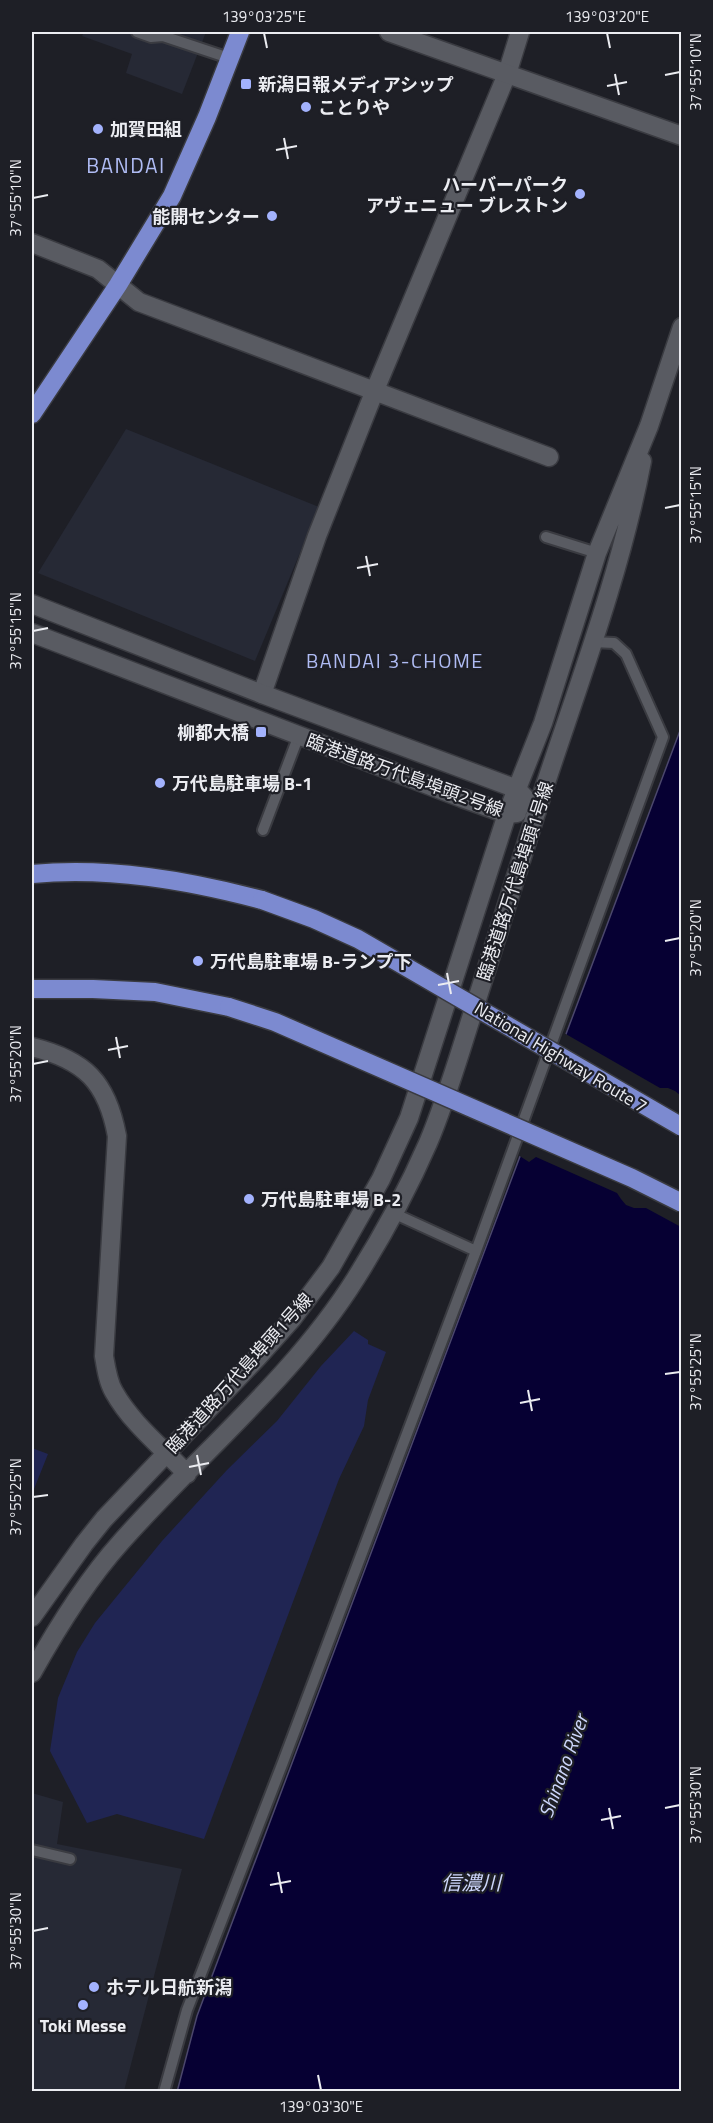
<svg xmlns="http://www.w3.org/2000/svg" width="713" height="2123" viewBox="0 0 713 2123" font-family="'Titillium Web','Noto Sans JP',sans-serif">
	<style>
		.built { fill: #262935 }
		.green { fill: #202553 }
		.water { fill: #060033; stroke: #4b476c; stroke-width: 1.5 }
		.pier { fill: #1e1f26 }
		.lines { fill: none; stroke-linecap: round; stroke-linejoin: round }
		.service-casing { stroke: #3a3b41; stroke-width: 14 }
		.minor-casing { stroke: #3a3b41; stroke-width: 21 }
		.tertiary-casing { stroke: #3a3b41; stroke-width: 21 }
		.trunk-casing { stroke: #3a3b41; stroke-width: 21 }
		.service { stroke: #595b62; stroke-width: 10 }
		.minor { stroke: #595b62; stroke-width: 18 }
		.tertiary { stroke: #595b62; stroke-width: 18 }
		.trunk { stroke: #7c8ad0; stroke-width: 18 }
		.trunk-bridge-casing { stroke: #3a3b41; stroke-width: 21; stroke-linecap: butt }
		.trunk-bridge { stroke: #7c8ad0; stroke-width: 18 }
		.ticks { fill: none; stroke: #ebecf1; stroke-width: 2 }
		.poi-dot { fill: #a3b2fd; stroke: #1e1f26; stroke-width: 2 }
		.labels { text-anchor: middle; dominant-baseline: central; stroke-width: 4.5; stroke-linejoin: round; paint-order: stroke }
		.poi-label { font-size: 18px; font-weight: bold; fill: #ebecf1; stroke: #1e1f26; text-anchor: start }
		.street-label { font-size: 18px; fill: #ebecf1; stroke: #1e1f26 }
		.neighbourhood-label { font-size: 20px; letter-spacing: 1.5px; fill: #b0bcf4; stroke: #1e1f26 }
		.water-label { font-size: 20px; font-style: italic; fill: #cdd6fb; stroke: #1e1f26 }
		.quarter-label { font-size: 21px; letter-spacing: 1.5px; fill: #b0bcf4; stroke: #1e1f26 }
		.neatline { fill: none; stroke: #ebecf1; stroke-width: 2 }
		.ticks-label { font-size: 15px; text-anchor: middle; fill: #ebecf1 }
	</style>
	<rect width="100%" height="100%" fill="#1e1f26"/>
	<!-- built -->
	<path class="built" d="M84,32H206L182,94L126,73L132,54L82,36Z
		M126,429L319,507L255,661L38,573Z
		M32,1793L63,1802L57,1844L182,1869L124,2091H32Z"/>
	<!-- green -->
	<path class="green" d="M354,1331L368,1340V1344L386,1352L368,1400L364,1426L339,1479L204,1839L117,1814L87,1823L50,1751L58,1698L77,1652L95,1623L162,1541L227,1470L277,1421L321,1366Z
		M32,1448L48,1454L32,1494Z"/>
	<!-- water -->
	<path class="water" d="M681,728V2091L177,2092L197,2016Z"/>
	<!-- pier -->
	<path class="pier" d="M564,1033L660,1088H668L675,1091L681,1096V1227L646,1208H634L626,1205L621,1199L617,1193L536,1157L529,1162L518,1155Z"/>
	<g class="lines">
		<!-- service casing -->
		<g class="service-casing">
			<path id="service" d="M137,32L151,37L163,36L229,58
				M546,537L597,553
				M263,830L299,735
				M393,1213L476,1251
				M32,1850L70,1859
				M164,2092L187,2010L283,1762L476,1251L663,737L626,654L614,643L593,642"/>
		</g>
		<!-- minor casing -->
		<g class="minor-casing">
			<path id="minor" d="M32,243L98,269L139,302L549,457
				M262,694L317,536L375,390L507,74L520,32"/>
		</g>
		<!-- tertiary casing -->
		<g class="tertiary-casing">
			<path id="tertiary" d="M389,32L682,136
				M32,604L262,694L517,789L537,811
				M32,633L462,798L507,814L517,813
				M32,1047C85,1060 107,1082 117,1136L104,1356C106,1368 108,1382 114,1392C132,1424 163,1448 187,1474
				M32,1617L84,1544L104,1519L258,1357L292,1319L331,1267L381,1179L409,1118L507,814L543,723L597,553L649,426L682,327
				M32,1673C57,1628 86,1581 121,1542C199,1454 294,1377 356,1278C383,1235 408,1189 428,1143C446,1101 459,1055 473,1012C494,946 515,879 536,813C573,698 619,581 642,461"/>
		</g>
		<!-- trunk casing -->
		<g class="trunk-casing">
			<path id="trunk" d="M32,414L118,285L172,196L207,117L240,32
				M32,874C110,867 186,880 262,900
				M32,989H93L155,992L229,1007"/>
		</g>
		<!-- service -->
		<use href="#service" class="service"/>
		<!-- minor -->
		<use href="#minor" class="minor"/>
		<!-- tertiary -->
		<use href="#tertiary" class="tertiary"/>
		<!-- trunk -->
		<use href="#trunk" class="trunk"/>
		<!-- trunk-bridge casing -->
		<g class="trunk-bridge-casing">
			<path id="trunk-bridge" d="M262,900L314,919L358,939L682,1127
				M229,1007L275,1022L632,1178L682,1203"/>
		</g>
		<!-- trunk-bridge -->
		<use href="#trunk-bridge" class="trunk-bridge"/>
	</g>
	<!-- ticks -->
	<path class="ticks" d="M264,33L267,48M607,33L610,48M615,74L619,95M665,75L680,72M607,86L627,82M284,138L288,159M276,150L297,146M33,198L48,195M665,508L680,505M366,556L370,576M357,568L378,564M33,631L48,628M665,941L680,938M447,973L451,994M438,985L459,981M116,1037L120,1058M108,1050L128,1046M33,1064L48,1061M665,1374L680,1372M528,1390L532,1411M520,1403L540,1399M197,1455L201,1475M189,1467L209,1463M33,1497L48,1495M609,1808L613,1829M665,1808L680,1805M601,1820L621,1816M278,1872L282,1893M270,1885L291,1881M33,1931L48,1928M318,2075L321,2090"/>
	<!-- markers -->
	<g class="poi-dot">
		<rect x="240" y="78" width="12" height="12" rx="3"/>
		<circle cx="306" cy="107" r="6"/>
		<circle cx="98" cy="129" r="6"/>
		<circle cx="580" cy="194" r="6"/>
		<circle cx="272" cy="216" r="6"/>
		<rect x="255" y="726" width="12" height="12" rx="3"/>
		<circle cx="160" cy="783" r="6"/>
		<circle cx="198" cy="961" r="6"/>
		<circle cx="249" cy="1199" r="6"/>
		<circle cx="94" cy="1987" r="6"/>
		<circle cx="83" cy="2005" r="6"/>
	</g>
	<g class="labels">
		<!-- poi labels -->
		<g class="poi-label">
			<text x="258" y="84">新潟日報メディアシップ</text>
			<text x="318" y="107">ことりや</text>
			<text x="110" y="129">加賀田組</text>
			<text x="568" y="184" text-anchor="end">ハーバーパーク<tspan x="568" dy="21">アヴェニュー ブレストン</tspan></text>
			<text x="260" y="216" text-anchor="end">能開センター</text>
			<text x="249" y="732" text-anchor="end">柳都大橋</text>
			<text x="172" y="783">万代島駐車場 B-1</text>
			<text x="210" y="961">万代島駐車場 B-ランプ下</text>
			<text x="261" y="1199">万代島駐車場 B-2</text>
			<text x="106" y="1987">ホテル日航新潟</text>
			<text x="83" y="2025" text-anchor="middle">Toki Messe</text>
		</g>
		<!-- street labels -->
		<g class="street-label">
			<text transform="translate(405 775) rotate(20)">臨港道路万代島埠頭2号線</text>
			<text transform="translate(515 881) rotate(-72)">臨港道路万代島埠頭1号線</text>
			<text transform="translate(561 1057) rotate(31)">National Highway Route 7</text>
			<text transform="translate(239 1373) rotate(-48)">臨港道路万代島埠頭1号線</text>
		</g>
		<!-- neighbourhood labels -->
		<g class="neighbourhood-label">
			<text x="395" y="660">BANDAI 3-CHOME</text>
		</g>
		<!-- water labels -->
		<g class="water-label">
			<text transform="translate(563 1766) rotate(-70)">Shinano River</text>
			<text x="471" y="1882">信濃川</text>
		</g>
		<!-- quarter labels -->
		<g class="quarter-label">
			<text x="126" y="165">BANDAI</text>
		</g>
	</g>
	<!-- border -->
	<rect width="713" height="2123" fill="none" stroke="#1e1f26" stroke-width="66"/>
	<rect x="33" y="33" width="647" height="2057" class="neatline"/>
	<g class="ticks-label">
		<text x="264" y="22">139°03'25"E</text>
		<text x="607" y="22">139°03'20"E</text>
		<text transform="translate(696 72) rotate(-90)" y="5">37°55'10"N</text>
		<text transform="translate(16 198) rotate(-90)" y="5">37°55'10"N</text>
		<text transform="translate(696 505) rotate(-90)" y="5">37°55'15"N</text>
		<text transform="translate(16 631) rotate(-90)" y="5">37°55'15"N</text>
		<text transform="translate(696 938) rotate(-90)" y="5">37°55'20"N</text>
		<text transform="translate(16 1064) rotate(-90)" y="5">37°55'20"N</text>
		<text transform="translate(696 1372) rotate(-90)" y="5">37°55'25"N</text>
		<text transform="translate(16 1497) rotate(-90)" y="5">37°55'25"N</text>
		<text transform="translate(696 1805) rotate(-90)" y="5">37°55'30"N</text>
		<text transform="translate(16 1931) rotate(-90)" y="5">37°55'30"N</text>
		<text x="321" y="2112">139°03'30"E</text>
	</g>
</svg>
